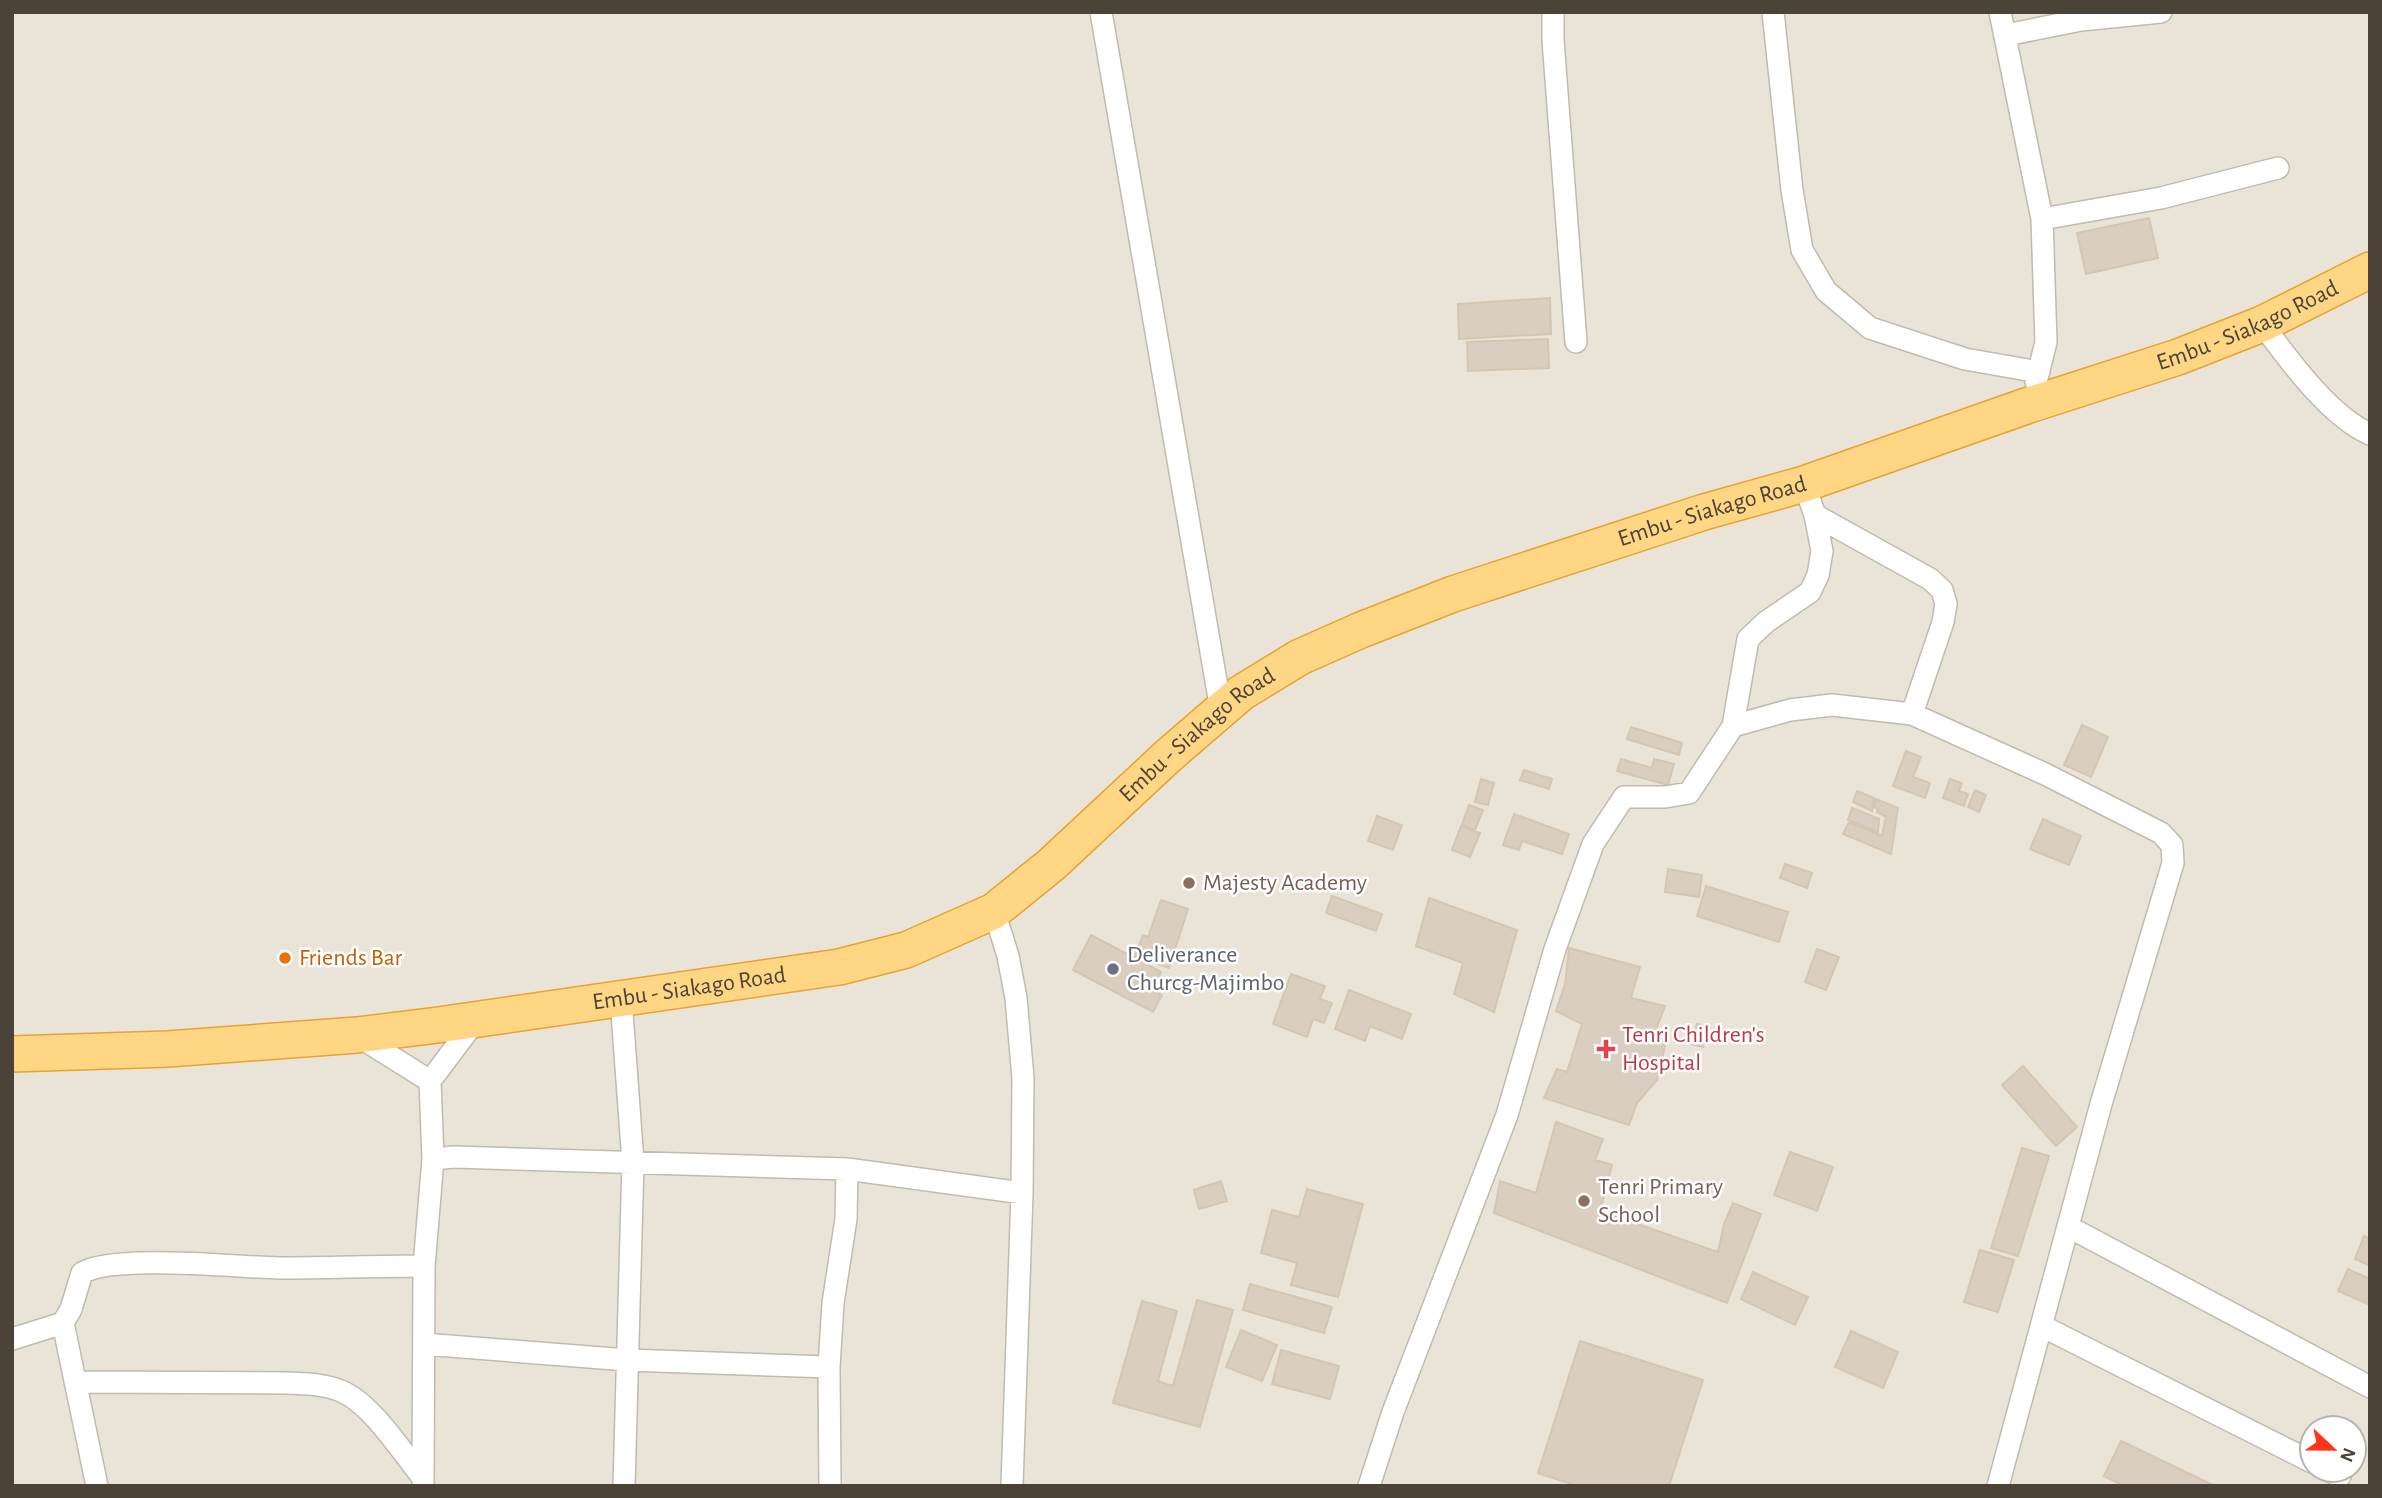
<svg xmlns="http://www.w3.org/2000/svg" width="2382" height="1498" viewBox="0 0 2382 1498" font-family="'Alegreya Sans',sans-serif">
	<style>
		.residential { fill: #eae4d8; fill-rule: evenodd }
		.building { fill: #d9cebf; stroke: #d4c6b1; stroke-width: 2 }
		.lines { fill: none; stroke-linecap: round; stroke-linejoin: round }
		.minor-casing { stroke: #c2baac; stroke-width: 24 }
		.trunk-casing { stroke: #e8a232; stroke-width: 38 }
		.minor { stroke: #fff; stroke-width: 21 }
		.trunk { stroke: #ffd683; stroke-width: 35 }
		.education-dot { fill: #8d6e63; stroke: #fff; stroke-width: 2.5 }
		.food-dot { fill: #e8710a; stroke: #fff; stroke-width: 2.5 }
		.worship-dot { fill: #6b7280; stroke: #fff; stroke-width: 2.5 }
		.health-dot { fill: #e0444e; stroke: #fff; stroke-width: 2.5 }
		.labels { text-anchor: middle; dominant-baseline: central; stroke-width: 5; stroke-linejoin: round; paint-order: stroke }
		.street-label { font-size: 24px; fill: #4b4337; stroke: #fff }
		.education-label { font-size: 24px; fill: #785e54; stroke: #fff; text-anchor: start }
		.worship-label { font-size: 24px; fill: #5b616d; stroke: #fff; text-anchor: start }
		.food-label { font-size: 24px; fill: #c56008; stroke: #fff; text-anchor: start }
		.health-label { font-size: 24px; fill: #be3a42; stroke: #fff; text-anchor: start }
	</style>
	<rect width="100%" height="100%" fill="#f6f2ea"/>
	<!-- residential -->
	<path class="residential" d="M12,12H2370V1486H12ZM2312,1428H2354V1470H2312Z"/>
	<!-- building -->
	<path class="building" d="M2149,218L2158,258L2086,274L2077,233Z
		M1550,298L1551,334L1459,339L1458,304Z
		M1548,339L1549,368L1468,371L1467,342Z
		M2082,725L2108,737L2091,777L2064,765Z
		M1631,727L1682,743L1679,755L1627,739Z
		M1906,751L1921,757L1913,777L1930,783L1925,798L1893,786Z
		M1621,759L1652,768L1654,759L1674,764L1668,785L1617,771Z
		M1524,770L1552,779L1549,789L1520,780Z
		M1481,779L1494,783L1488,805L1475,802Z
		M1950,779L1962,783L1959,791L1968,794L1964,806L1943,798Z
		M1975,790L1986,795L1979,812L1968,807Z
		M1857,791L1874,798L1872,811L1853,802Z
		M1876,799L1898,808L1891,854L1843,834L1849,822L1882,836L1886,817L1877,812L1878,809L1874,807Z
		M1469,805L1483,810L1475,830L1462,825Z
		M1852,808L1879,819L1878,832L1848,820Z
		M1514,814L1569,834L1562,854L1522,841L1519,850L1503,845Z
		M1377,816L1402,825L1393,850L1368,841Z
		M2043,819L2081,836L2069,865L2030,849Z
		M1461,826L1480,833L1470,857L1452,850Z
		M1785,864L1812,873L1807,888L1780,878Z
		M1668,869L1702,875L1699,897L1665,892Z
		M1706,886L1788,912L1779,942L1697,916Z
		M1332,896L1382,914L1376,931L1326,913Z
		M1429,898L1517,930L1494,1012L1454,994L1463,963L1416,946Z
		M1161,900L1188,909L1169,968L1135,956L1143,935L1148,937Z
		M1091,935L1161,972L1152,990L1162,995L1153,1012L1073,970Z
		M1569,948L1640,967L1631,998L1665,1006L1654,1035L1666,1041L1657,1080L1637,1103L1629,1125L1544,1098L1557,1069L1567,1072L1582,1024L1556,1011L1565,984Z
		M1817,949L1839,957L1826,990L1805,982Z
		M1291,974L1325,986L1320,999L1332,1003L1324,1023L1313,1019L1307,1037L1273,1024Z
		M1349,990L1411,1014L1402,1039L1370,1026L1365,1041L1335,1029Z
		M1697,1024L1709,1027L1703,1047L1691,1044Z
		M2023,1066L2077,1127L2056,1146L2002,1085Z
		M1556,1122L1603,1139L1595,1160L1612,1165L1600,1211L1718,1252L1724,1224L1733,1203L1761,1214L1727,1303L1494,1213L1500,1181L1536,1193Z
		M2022,1148L2049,1156L2018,1256L1991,1248Z
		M1790,1152L1833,1167L1817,1211L1774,1195Z
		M1221,1181L1227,1201L1199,1209L1194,1190Z
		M1307,1189L1363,1204L1338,1297L1291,1285L1297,1263L1261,1253L1272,1210L1299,1217Z
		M2364,1236L2370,1239V1266L2355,1259Z
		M1980,1250L2014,1260L1998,1312L1964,1302Z
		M2348,1269L2370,1279V1305L2338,1291Z
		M1753,1272L1808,1297L1795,1325L1741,1299Z
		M1250,1284L1332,1307L1324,1333L1243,1310Z
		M1197,1300L1233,1310L1200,1427L1113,1403L1142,1301L1177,1311L1158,1381L1173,1386Z
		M1241,1330L1277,1345L1262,1381L1226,1367Z
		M1851,1331L1898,1352L1883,1388L1835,1367Z
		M1580,1341L1703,1380L1669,1486H1577L1538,1473Z
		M1281,1350L1339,1366L1330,1399L1272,1384Z
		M2121,1441L2215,1486H2124L2104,1476Z"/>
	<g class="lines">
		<!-- minor casing -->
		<g class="minor-casing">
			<path id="minor" d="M1101,12L1221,710
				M1553,12V40L1576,342
				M1773,12L1792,190L1802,250L1826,291L1870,328L1965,359L2039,372
				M2000,12L2042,219L2046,342L2036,382
				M2006,35L2081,20L2161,12
				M2042,219L2161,198L2278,168
				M2262,324C2288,359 2330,417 2370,434
				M1815,515L1930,579L1942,590L1946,604L1943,622L1912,714
				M1733,726L1748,639L1766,622L1810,592L1818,575L1822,551L1815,515L1804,484
				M994,911L1008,956L1016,998L1023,1078L1022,1193L1012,1486
				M621,999L633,1162L624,1486
				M358,1036L430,1081
				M433,1159L430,1081L476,1020
				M2069,1227L2370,1387
				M424,1266L433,1159L454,1157L847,1169L1022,1193
				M63,1323L97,1486
				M2042,1326L2312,1462
				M12,1339L63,1323L71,1309L82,1273C113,1254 237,1267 279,1268C327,1268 376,1266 424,1266L423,1486
				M424,1344L627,1360L829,1367
				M75,1382L288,1383C306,1384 324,1384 341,1391C372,1404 402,1452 423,1478
				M2328,1470L2340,1476
				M830,1486L829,1367L833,1303L846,1219L847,1169
				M1369,1486L1393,1412L1507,1115L1555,949L1593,844L1624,797H1665L1689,793L1733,726L1790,710L1832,705L1912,714L2045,774L2161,833L2172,845L2173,863L2101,1104L1998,1486"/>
		</g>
		<!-- trunk casing -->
		<g class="trunk-casing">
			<g id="trunk">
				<path id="s1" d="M12,1054L168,1049L357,1035L438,1025L839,967L906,950L994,911L1051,865L1168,756L1241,693L1300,657L1361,630L1453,594L1704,512L1804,484L2029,405L2178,357L2262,324L2370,270"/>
			</g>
		</g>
		<!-- minor -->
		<use href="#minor" class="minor"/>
		<!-- trunk -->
		<use href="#trunk" class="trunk"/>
	</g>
	<!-- markers -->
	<g class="education-dot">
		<circle cx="1189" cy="883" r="7"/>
		<circle cx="1584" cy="1201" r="7"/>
	</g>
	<circle class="food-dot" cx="285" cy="958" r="7"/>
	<circle class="worship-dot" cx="1113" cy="969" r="7"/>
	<path class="health-dot" d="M1602.5 1038.5h7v7h7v7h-7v7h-7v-7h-7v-7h7z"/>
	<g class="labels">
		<!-- street labels -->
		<g class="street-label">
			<text stroke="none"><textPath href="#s1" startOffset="2401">Embu - Siakago Road</textPath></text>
			<text stroke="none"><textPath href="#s1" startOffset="1834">Embu - Siakago Road</textPath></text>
			<text stroke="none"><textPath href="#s1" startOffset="1267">Embu - Siakago Road</textPath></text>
			<text stroke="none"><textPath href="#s1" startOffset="681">Embu - Siakago Road</textPath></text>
		</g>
		<!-- education labels -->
		<g class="education-label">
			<text x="1203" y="883">Majesty Academy</text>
			<text x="1598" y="1187">Tenri Primary<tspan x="1598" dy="28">School</tspan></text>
		</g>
		<!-- worship labels -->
		<g class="worship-label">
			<text x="1127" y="955">Deliverance<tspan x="1127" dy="28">Churcg-Majimbo</tspan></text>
		</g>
		<!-- food labels -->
		<g class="food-label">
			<text x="299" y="958">Friends Bar</text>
		</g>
		<!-- health labels -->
		<g class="health-label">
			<text x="1622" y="1035">Tenri Children's<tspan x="1622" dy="28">Hospital</tspan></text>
		</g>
	</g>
	<!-- border -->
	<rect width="2382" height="1498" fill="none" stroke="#4b4337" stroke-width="28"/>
	<!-- north arrow -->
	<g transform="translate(2333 1449) rotate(112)"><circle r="33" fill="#ffffff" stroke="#b7b4af" stroke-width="2"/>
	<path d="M0-5L12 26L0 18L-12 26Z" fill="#ff3718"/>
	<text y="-10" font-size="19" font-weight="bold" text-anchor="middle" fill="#4b4337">N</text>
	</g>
</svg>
